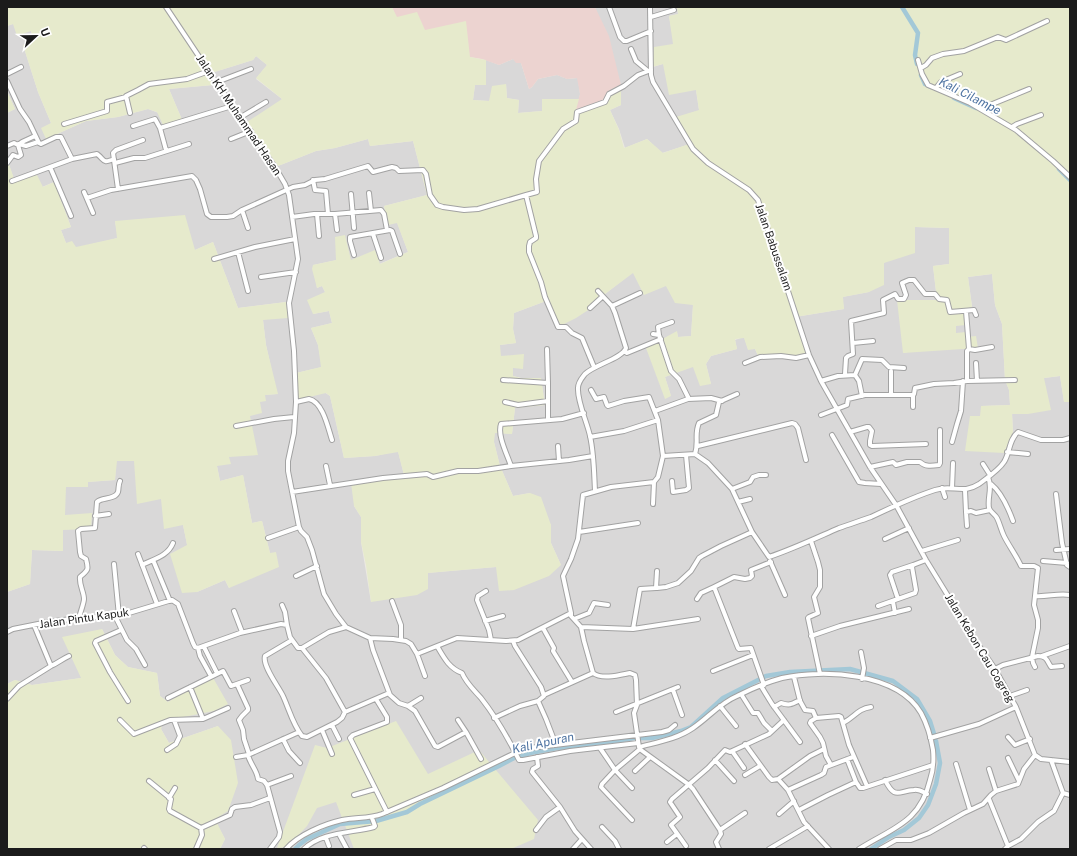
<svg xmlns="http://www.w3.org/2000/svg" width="1077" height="856" viewBox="0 0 1077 856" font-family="'Public Sans',sans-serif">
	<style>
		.residential { fill: #d9d8d8 }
		.commercial { fill: #ecd3d0 }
		.farmland { fill: #e6eacc }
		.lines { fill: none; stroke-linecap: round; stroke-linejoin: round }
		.canal { stroke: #a3c8d7; stroke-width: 4.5 }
		.minor-casing { stroke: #a2a2a2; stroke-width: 6 }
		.minor { stroke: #fff; stroke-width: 4 }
		.labels { text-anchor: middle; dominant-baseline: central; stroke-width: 4; stroke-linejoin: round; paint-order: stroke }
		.street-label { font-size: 11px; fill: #1b1b1b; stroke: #fff }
		.water-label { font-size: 12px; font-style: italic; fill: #4f74a2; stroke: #fff }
	</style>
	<rect width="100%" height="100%" fill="#ece9e1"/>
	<!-- residential -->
	<path class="residential" d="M595,7H677L678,14L669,16L674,44L653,67L663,64L696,90L699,110L690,144L662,153L647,139L625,148L619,129L610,110L621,105V85Z
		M13,24L31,31L33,40L23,45L38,92L51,123L46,139L86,121L118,117L148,109L183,122L169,89L213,85L208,74L253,60L256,56L267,65L256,79L282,99L278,166L316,151L335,148L368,139L370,146L413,141L427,195L384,206L388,225L397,222L408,252L379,264L350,260H337L313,265L317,288L322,286L325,292L313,314L329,311L332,323L311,328L318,345L322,367L296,373L330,396L344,458L375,456L398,451L404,475L354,506L361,517V542L371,602L427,573L496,567L561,565L551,543V525L530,493L513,496L500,466L494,442V432L512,434L515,408L545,405L541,378H521L513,376V368L500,356V345L516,343L513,329L514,313L546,301L554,311L558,327L595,305L605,294L633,272L666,286L693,305L691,336L678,337L677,332L646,348L671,396L665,377L693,366L711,384L706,364L711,356L737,349L735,340L744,337L748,349H755L759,358L774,354L790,359L795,317L844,309L842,297L869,292L884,263L915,227L949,228V264L933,266L937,300H898L904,353L967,337L956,333V326L964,309L972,306L968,277L992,274L995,305L1002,324L1005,380L1009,390L1010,405L981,406V416L1013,432L1012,413L1028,414L1044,378L1060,376L1064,402H1070V849H220L225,839L214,819L218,726L169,743L161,729L163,721L212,677L168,702L160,696L157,673L128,667L115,655L102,629L81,678L32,685L15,680L7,684V592L30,584L32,550L62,551L65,487H87V482L115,480L116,461L134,460L161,499L183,525L197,592L225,580L229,588L270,553L262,521L252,523L243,475L220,481L217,466L229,457L250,416L259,402L265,395L277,394L266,345L263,320L286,302L238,308L213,242L195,250L115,221L118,238L76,248L66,243L61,230L71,227L54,182L42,187L15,182L7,159V113L15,109L7,91V26Z
		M513,59L521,63L529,89L532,87L538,79L557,75L567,79L578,78L580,94L579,99H543L542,111L518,113L519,100L507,98L506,84L489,101L473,100L475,85H486V60L499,65Z"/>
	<!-- commercial -->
	<path class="commercial" d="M392,7H595L609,36L621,85L612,89L604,100L575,110L580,94L577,78L567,79L557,75L538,79L532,87L529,89L521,63H516L513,59L499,65L482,59L470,57L425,30L396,17Z"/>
	<!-- farmland -->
	<path class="farmland" d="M7,7H392L397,17L417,12L425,30L466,21L470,57L486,60V85H475L473,100L489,101L492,86L506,84L507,98L519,100L518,113L542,111V99H579L576,110L604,100L607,94L612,89L621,85V105L610,110L619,130L624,148L647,139L663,153L689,144L676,117L699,110L696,90L669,95L663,64L652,67L654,47L673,44L669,16L678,14L677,7H1070V402H1064L1060,376L1044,378L1051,410L1028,414H1012L1013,432L1004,453L965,451L970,416H980L981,406L1010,405L1009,390L1005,380L1002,324L995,305L992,274L968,277L972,307L964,309L966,325L956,326V333L966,332L967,337L976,336L978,348L903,353L897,300H937L933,266L949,264V228L915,227V253L884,263V285L869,292L843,297L844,309L795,317L807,356L790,359L774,354L759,358L755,349L748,350L744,338L735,339L737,349L711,356L706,364L711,384L700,386L693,367L665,377L671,396L665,399L646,348L677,331L678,337L691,336L693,305L675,303L666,286L644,295L633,273L605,294L596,305L576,318L558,327L554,311L546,301L514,313L513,329L516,343L500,345L501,356L524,354L523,369L513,368V376L521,378H541L545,405L515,408L512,434L495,433L494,442L500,466L513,496L530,493L541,497L551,525V543L561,565L549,576L514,590L499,591L496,567L428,573V589L417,595L371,602L366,565L361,542V517L354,506L351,483L404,475L398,452L375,456L344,458L330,396L326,393L297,400L296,373L321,367L318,345L311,328L332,323L329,311L313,314L307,300L325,292L322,286L317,288L312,269L313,265L336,260L335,237L345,235L351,260L375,250L380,264L408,252L397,223L388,225L384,206L427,195L413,141L370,146L368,139L335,148L316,151L278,166L247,122L282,99L256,78L267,65L256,56L253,60L208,74L213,85L169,89L183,122L164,127L157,112L148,109L118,117L86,121L46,139L41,128L51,123L38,92L23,45L33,40L31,31L17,36L13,24L7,26Z
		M7,91L15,109L7,113Z
		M7,159L15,181L37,175L43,187L54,182L71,227L61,230L66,243L72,241L76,247L117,238L115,221L185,215L195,250L213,242L238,308L286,302L288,318L263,320L266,345L278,394L265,395L266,401L260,402L262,413L250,416L258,455L229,457L231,464L217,466L220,481L243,475L252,523L262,521L270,553L276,552L279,567L229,588L225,580L197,592L182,593L170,554L187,545L183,525L164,529L161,499L137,504L134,461H117L115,480L88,482V487H66L65,515L92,513L91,529L63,530V551L32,550L30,584L7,592Z
		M102,629L115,655L128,667L157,673L160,696L168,702L212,676L228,704L214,711L163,721L161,729L169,743L218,726L231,740L238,783L228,811L215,819L225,839L220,849H7V684L15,680L32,685L81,678L62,637Z
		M396,721L428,774L479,750L538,820L534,839L511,849H354L336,802L317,808L307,826L287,847L277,848L315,745L327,748Z"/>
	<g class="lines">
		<!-- canal -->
		<path class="canal" d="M902,7L918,33L915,55L917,64
			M921,75L925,84L931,87
			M954,98L976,108
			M1059,169L1070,180
			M295,849L299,845L307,839L340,824L376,821L407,812L420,804L499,766L514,758L530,753L557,748L591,745L634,738H652L681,731L691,727L723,698L766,676L790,672L850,669L893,681L917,699L930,721L934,734
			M871,849L889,837L904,830L919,818L928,805L936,784L940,763L936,741"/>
		<!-- minor casing -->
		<g class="minor-casing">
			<path id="minor" d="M166,7L232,106L275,167L285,184L289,195L298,259L289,303L294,351L296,402L294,433L288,461V471L299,527L301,531L307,537L312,550L324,594L336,614L346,627L370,638L393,639L406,641L411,644L417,654L457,638L506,641L518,640L571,613L563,576L571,559L578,539L583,495L611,487L654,482L658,477L663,456L695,454L708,463L732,489L752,532L769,557C793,549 816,538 839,528C850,524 860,521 871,517C892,507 913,497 935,490C953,484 962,495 979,484C987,478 999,470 1004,462C1010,453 1009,439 1018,432L1041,440H1063L1070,438
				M609,7L620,37L624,41H627L651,31
				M650,7L651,75L653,82L693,149L708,163L749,190L758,200L809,355L821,381L870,467L896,505L926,560L977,643L995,669L1016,707L1035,755L1024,769L1018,784L996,791L991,795L983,804L964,813L929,833L911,840H896L880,849
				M651,17L674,10
				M631,49L636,61L648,71
				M918,60L922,74L928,85L970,103L1016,130L1053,161L1070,177
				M921,68L926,65L932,58L943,54L964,51L998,37L1006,40L1047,21
				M7,74L21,67
				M7,81L20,109L29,122L39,143L41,144L56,137H61L72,159
				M217,82L251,69
				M936,88L941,82L960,74
				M984,111L990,105L1029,89
				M130,113L126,96L138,90L149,84L187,79L209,71
				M241,117L266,102
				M64,124L107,111V102L126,97
				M133,126L155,119L160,128L166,150
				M1012,127L1017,124L1041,115
				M160,128L232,106
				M231,139L251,131
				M19,144L26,146L38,142
				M7,146L14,143L18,145
				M7,163L13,155L18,157L21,155L18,145L22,142L35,136
				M115,163L134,158H145L189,144
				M50,167L71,216
				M313,180L315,190L326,191L328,214
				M12,181L72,159L97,154C105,160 102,164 114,159
				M118,189L113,153L116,150L143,140
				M84,192L93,213
				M369,193L371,211
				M351,194L354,228
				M87,198L111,190L192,176L196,180L200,189L207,214L211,217H227L233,216L242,210L293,187L305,185L315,180L325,179L368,166L373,172L392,167L396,168L399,171L423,170L426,174L430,195L437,205L443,207L464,210L478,209L526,195
				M242,210L248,228
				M317,214L319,236
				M335,214L337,230
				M292,217L314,214H335L381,210L384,214L387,230
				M373,234L381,258
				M238,252L248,291
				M354,255L350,241V237L390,230L392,231L400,254
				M214,259L255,247L295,239
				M261,277L296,272
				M612,306L640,293
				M590,308L602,297
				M966,311L969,349L975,350L992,347
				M653,334L659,335L671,371L679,379L688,397V399L655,411
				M659,335L658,327L672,322
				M853,343L873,341
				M547,349L548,383
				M624,351L627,353L661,339
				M745,363L760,357L781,356L796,358L809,355
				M976,363L977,381
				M594,367L582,338L572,333L566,327H558L545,297L541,282L529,252V246L530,242L536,238V236L526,195L537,192L536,179L539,161L563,129L576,121L577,112L605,102L609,94L624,86L638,75L651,70
				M845,374L846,358L848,356L853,354L851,321L884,313L883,300L895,294L898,299H904L906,295L902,283L909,280H914L925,294H935L939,299L947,300L950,312L974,310L976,315
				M855,375L862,359L882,360L889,367L904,368
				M503,380L548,383V420
				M821,381L838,376L855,375L859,381L862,396
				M967,381V351L969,349
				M591,390L596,399L604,397L607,405L608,406L624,401L649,397L658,420L663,456
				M891,395V371
				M913,395V407
				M688,399L711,398L722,401
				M296,402L309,399C323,402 328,428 332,440
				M505,402L518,405L548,401
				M821,415L847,405L848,399L865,395H913L914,394L915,388L934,384L954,383L967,381L1015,380
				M236,426L274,419L294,417
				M850,432L867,427H869L872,431L870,441V445L872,446L926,444
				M832,435L859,482L865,483L881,484
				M590,437L624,431L658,420
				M952,442L957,424L961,411L963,381
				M558,446L559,461
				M698,446L792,423L795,424L798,428L806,460
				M1007,452L1028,454
				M695,454C699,442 694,434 699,423L716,415L719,402L737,394
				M983,464L990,475
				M326,466L330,485
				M511,466C507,454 497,435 501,424L562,419L584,413
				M870,467L893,462L896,465L907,462H920C925,467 932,466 939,465L940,463V430
				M988,477C993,488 987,497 989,508C990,512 995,514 997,518C1000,524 1001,530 1004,536C1009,546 1016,555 1021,566H1034L1038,568L1034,605L1038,620V628L1032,657L1033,663L1035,667
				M672,481L673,492L686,490L689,488L686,455
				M991,484C1001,492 1009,510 1013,521
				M942,488L945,497
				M952,488L953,463
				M732,489L750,482L753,477L759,475H766
				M965,490L966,512L971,511L976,513L990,510
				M595,491C594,472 594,454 590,436C587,422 577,401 578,388C578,382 582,378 585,374C594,365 623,358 626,348L615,313L612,306L598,291
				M292,492L383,478L427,474L433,477L458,471H478L511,466L569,460L593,456
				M1056,494L1062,543L1067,565L1070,567
				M738,502L750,499
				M653,504L654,482
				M966,512L967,526
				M95,516L109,514
				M579,532L638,523
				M268,538L299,527
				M885,539L909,528
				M811,541L818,562L820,570V587L814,597L818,613L809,617L808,618L820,674
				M1056,550L1070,549
				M922,551L958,540
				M138,554L157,604
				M153,560L170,601
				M770,561L785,595
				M1043,561L1067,563
				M114,564L119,616
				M142,565C154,559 168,556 173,543
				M296,576L317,566
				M714,587L734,577L745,579L750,578L752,576L751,570L771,562
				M657,588L666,587L678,583L691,571L699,558L702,556L721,546L752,532
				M486,591L478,596L477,600L489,630L491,640
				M1035,596C1047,597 1058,593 1070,595
				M697,599L701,593L714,587L738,648L739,649L751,648L764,685
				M898,599L890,575L892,572L913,565
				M392,601L401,625V640
				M893,602L895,613
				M282,605L285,612L287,625
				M878,606L915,593L916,590L912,567L913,565L926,560
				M234,611L242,632
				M571,613V616L581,627L584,641L593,673C602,680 620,675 630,673L635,675L636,680L637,705L634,713L639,747L641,750L688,784L693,789L720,830L721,834L716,842L719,849
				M115,616L127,640L136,649L145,665
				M79,618C80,613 84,603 84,599C84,592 79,585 80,577C88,570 89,570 86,559L81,556L80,552L78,531L81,529L95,528L97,502C102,497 115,500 118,492C119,488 118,485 120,481
				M574,619L589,613L594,603L608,605
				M485,621L503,616
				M581,627L633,629L698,619
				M543,628L554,648L553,651L572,682
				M633,629L640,589L656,588L657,571
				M121,630L96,641L95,643L110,672L128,701
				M7,632L13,629L48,622L79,618L119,616L172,600L178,604L193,643L195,647L198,648L240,633L281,624L287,625L290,637L298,648H302L329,632L346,627
				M811,636L840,626L909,609
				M370,638L373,650L390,695L399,703L408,706L415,711L435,746L438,747L466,732L481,759
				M292,640L265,656C262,666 279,687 283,696C289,709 293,725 302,736L307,737L337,722L342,718L345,712L389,693
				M437,646C444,658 449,668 462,673C466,683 474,690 481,698C496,717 508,738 519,760H523L570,751L638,743
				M204,647L217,673
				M198,648L200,656L211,676
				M302,648L326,678L345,712
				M861,652L864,668L862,679
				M417,654L425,676
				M1042,656L1070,646
				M51,666C58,663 62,659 69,656
				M995,669L1003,665L1038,656C1047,656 1047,661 1051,667L1062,666
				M713,671L753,655
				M794,677L800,701L805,710L813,711L816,718L839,716L841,717L849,745L867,786
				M237,684L248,708V710L242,716L239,720L243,730L244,739L249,754
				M761,686L772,704L800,742
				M190,687L203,719
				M673,690L682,715
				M741,694L753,713H758L764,723L772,731
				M544,695L593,673
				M1010,696L1027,690
				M168,698L223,671L231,686L248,680
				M7,699L19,686L51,666L34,625
				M376,699L387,717V722L353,735L350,738L387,812
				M538,701L546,719L556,745
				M408,706L421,698
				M720,706L736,726
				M774,707L781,703C790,706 792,704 800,700
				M616,712L678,687
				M494,718L520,706L538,701L544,696L541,687L515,646L513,641
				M816,718L811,721L810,723L820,737L823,743L826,756L831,765
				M120,720L134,734L170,720L203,719L228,708
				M458,720L466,732
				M843,723C855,717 857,709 871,707
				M332,725L339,739
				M322,730L332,754
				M1008,737L1015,745L1030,739
				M930,738L979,724L1016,707
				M283,739L289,751L300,763
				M745,744L769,777L772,780L778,779L788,790L804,822L829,849
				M639,747C658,742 677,739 693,728C708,718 720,703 737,696C751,689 767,682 782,678C823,669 897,672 921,713C927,724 931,738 933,750C934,760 933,771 930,780C920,823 892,828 859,849
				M600,748L615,770L602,784L601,787L632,820
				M167,750L176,744L180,736L174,720
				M732,751L744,768
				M1035,755L1041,759L1070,762
				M236,757L248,755
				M537,757L538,766L533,769L532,772L560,807L575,831L591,849
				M1008,758L1019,781
				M847,759L856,782
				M715,760L734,781
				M1051,760L1063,793
				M956,764L970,810
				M989,769L996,791
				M635,771L650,757
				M745,775L760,766
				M778,779L810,756L824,749
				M885,780C895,800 898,791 914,790C919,789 923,792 927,794
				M149,781L171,799L169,809L170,811L201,828L230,815L232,809L235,807L251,805L270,798
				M267,785L291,776
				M632,788L615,770L640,749
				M788,790L821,775L824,773L826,767L853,757
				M1063,793L1070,795
				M354,795L375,789
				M169,798L175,788
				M989,799L1008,846
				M799,810L828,795L856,782L860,788H863L933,765
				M779,814L794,801
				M602,827L615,841L619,849
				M536,830L546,817L560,807
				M720,830L745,813
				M339,834L347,849
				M326,838L329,846
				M667,842L677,834
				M686,846L671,825L680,817L670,802L672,799L708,768L725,750L730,752L769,734L784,720
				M144,848L145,849
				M196,849L202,835L201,828
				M270,849L279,837L280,832L267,785L264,781L258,779C257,770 250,764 248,755L299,732
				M286,849C298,835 324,824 342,820C355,817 369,819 382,814L443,788L515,753L530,748L662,732L669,730L675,725
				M304,849C321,832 352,833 374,827L375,826L372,818
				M573,849L582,839
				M769,849L808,826
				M1005,849L1008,846L1021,839L1038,822L1054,811L1063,793"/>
		</g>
		<!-- minor -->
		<use href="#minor" class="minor"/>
	</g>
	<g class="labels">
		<!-- street labels -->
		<g class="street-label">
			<text transform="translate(239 115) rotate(56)">Jalan KH Muhammad Hasan</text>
			<text transform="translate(774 247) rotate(71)">Jalan Babussalam</text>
			<text transform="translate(84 618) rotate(-8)">Jalan Pintu Kapuk</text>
			<text transform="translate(980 648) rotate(59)">Jalan Kebon Cau Cogreg</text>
		</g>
		<!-- water labels -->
		<g class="water-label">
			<text transform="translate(970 96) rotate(27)">Kali Cilampe</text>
			<text transform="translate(543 743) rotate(-12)">Kali Apuran</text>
		</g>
	</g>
	<!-- border -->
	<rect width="1077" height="856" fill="none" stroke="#1b1b1b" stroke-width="16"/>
	<!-- north arrow -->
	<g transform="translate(36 36) rotate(68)" stroke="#ffffff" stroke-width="3" paint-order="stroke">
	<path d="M0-3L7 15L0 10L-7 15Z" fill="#1b1b1b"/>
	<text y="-6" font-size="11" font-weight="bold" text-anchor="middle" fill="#1b1b1b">U</text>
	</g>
</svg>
